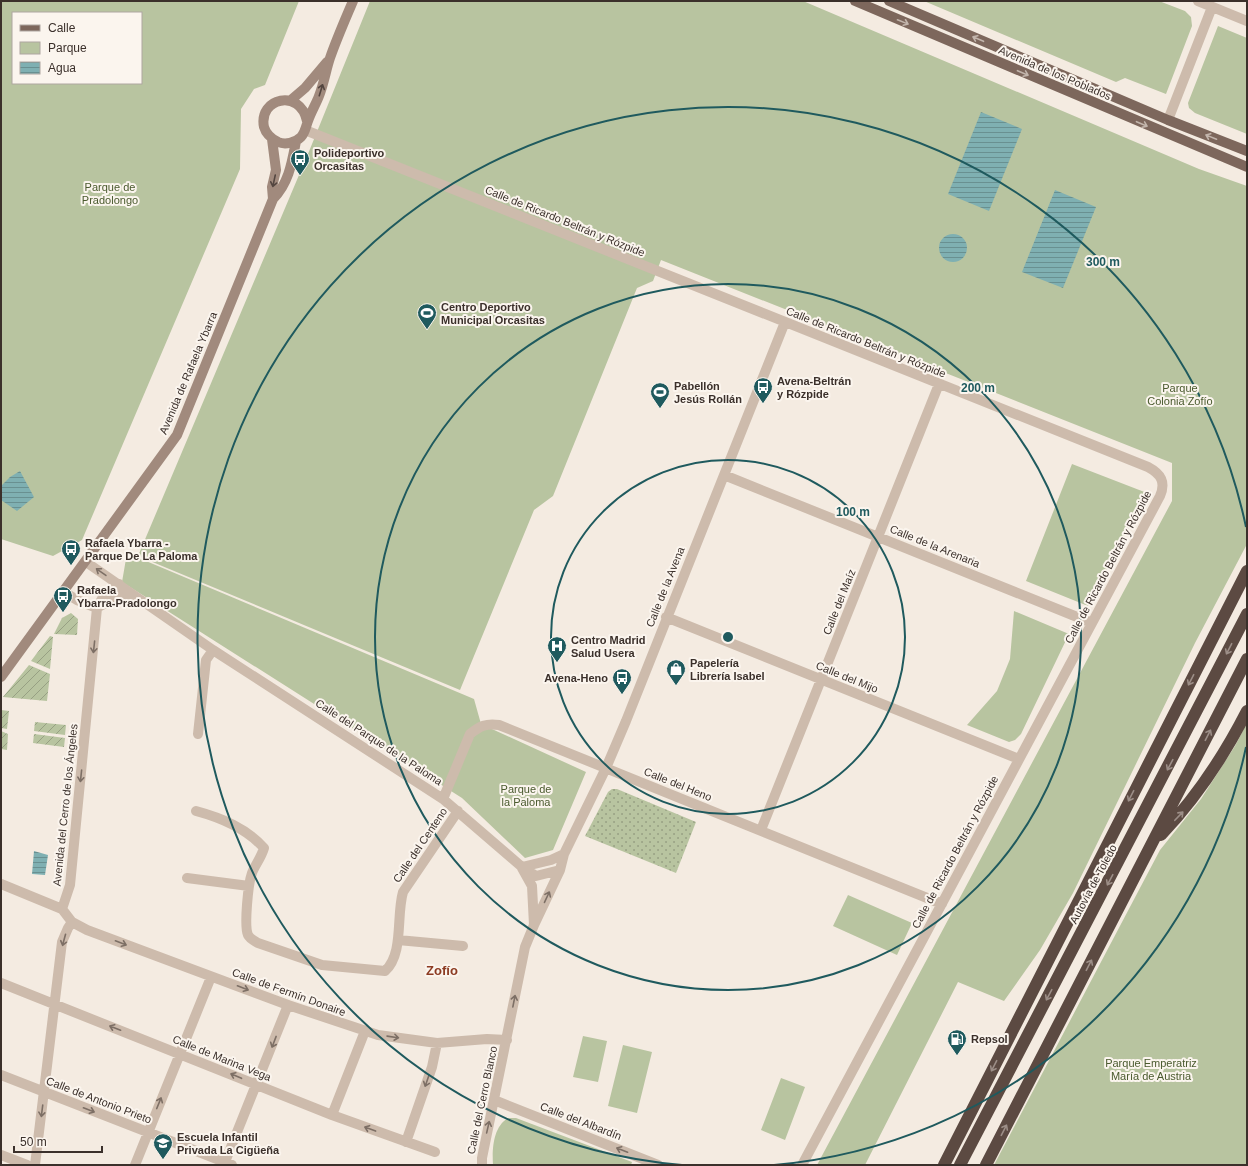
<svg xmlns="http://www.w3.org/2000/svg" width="1248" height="1166" viewBox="0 0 1248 1166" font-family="Arial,sans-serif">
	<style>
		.grass { fill: url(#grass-dots) }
		.park { fill: #b8c4a0; fill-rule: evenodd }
		.garden { fill: url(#garden-furrows) }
		.water { fill: url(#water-rules) }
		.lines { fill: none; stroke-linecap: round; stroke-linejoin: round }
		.street { stroke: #cdbbac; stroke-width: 10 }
		.secondary { stroke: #a18a7d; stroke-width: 10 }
		.primary { stroke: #7d675c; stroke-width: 10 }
		.highway { stroke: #5c4a42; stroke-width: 12 }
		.oneway { stroke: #c2b5ac }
		.oneway2 { stroke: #544640 }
		.oneway3 { stroke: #7d6f65 }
		.oneway4 { stroke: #9c8e87 }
		.ring { fill: none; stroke: #1f5a5e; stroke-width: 2 }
		.labels { text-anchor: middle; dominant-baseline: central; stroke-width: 4; stroke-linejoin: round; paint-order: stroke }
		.street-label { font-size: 11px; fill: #3b302b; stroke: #fbf5ee }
		.poi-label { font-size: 11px; font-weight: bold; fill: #3b302b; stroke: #fbf5ee; text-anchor: start }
		.park-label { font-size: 11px; fill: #4a5a2e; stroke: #fbf5ee }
		.quarter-label { font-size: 13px; font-weight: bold; fill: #8c3b22; stroke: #fbf5ee }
		.centre { fill: #1f5a5e; stroke: #fbf5ee; stroke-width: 2 }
		.ring-label { font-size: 12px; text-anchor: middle; font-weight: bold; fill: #1f5a5e; stroke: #fbf5ee; stroke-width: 4; stroke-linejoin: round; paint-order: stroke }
	</style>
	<defs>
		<pattern id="grass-dots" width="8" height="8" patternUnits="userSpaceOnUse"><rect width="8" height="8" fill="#b8c4a0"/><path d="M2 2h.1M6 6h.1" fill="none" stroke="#97a083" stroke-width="1.8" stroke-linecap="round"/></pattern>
		<pattern id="garden-furrows" width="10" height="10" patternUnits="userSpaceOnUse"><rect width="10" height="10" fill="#b8c4a0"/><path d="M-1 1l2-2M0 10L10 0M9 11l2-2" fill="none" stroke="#97a083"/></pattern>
		<pattern id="water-rules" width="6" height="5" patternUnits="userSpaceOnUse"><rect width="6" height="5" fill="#7fb0b2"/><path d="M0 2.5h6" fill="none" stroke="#699091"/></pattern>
	</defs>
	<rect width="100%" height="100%" fill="#f4ebe1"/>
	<!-- grass -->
	<path class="grass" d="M612,789H617L696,822L676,873L585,836L608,792Z"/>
	<!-- park -->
	<path class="park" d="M1,1H299L265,85L254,89L241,109L240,169L82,540L53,556L1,539ZM13,13H141V83H13Z
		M370,1H803L1199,169L1247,186V544L1195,643L1073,893L1040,950L1004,1001L958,982L865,1165H817L1172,501V463L661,260L653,281L637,288L553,496L534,510L460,690L138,556L310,149Z
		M924,1H1159L1185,11L1191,17L1192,26L1166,94L1125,78L1116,82Z
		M1218,26L1247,38V134L1195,113L1189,108L1188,103Z
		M1072,464L1147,493L1088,606L1026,581Z
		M127,553L474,699L481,724L586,772L553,850L525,858L462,798L122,582Z
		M1014,611L1069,634L1021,734L1015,740L1009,742L967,725L997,691L1010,659Z
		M1247,723V1165H994L1160,850L1201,799L1235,746Z
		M848,895L912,923L897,955L833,926Z
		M583,1036L607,1041L598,1082L573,1077Z
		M623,1045L652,1052L637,1113L608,1106Z
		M781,1078L805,1087L785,1140L761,1130Z
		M508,1118H516L632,1162L631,1165H493C492,1149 493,1127 508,1118Z"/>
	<!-- garden -->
	<path class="garden" d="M71,613L78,619L77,635L54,634L62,618Z
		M50,636L53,637L50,669L31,661Z
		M29,665L50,674L47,701L3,697Z
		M1,710L9,711L7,729L1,728Z
		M35,722L66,725L65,735L34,731Z
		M1,731L8,734L7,750L1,749Z
		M34,734L65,738L64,747L33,743Z"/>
	<!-- water -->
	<path class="water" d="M981,112L1022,129L989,211L948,194Z
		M1055,190L1096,207L1063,288L1022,272Z
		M939 248a14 14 0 1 1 28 0a14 14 0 1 1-28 0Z
		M20,471L34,497L17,511L1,500V486L10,477Z
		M34,851L48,855L45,875L32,874Z"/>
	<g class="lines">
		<!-- street -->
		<path class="street" d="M1198,1L1247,21
			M1168,120L1212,7
			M305,130L1148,467C1161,474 1166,482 1160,496L802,1165
			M724,475L1092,623
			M86,562L213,650L443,799L522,867L536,876L560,870
			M64,592L77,600L97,608
			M100,606L121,595L135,598
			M666,617L1019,759
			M198,734L206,660L213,650
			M443,799L470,734C480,726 486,723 499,725L942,904
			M196,811C222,818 246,828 264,848C261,858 255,865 252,873C248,884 244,926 248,935C250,939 255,941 258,943L322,965L385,971C404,954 396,916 403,892L458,811
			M761,830L939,384
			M522,867L551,860L564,854
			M187,878L249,886
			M1,884L62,909
			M72,922L87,930L288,1005L378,1035L437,1043L487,1039L507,1040
			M534,925L560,870L564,854L606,768L626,721L785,322
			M398,940L463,946
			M1,983L332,1115L435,1152
			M1,1075L232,1165
			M494,1100L658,1165
			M332,1115L365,1031
			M406,1142L432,1067L437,1043
			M1,1155L27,1165
			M225,1162L288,1005
			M35,1165L62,942L68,928L72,922L62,909L70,885L97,608L103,597L119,584
			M135,1165L211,977
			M482,1165V1158L525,947L534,925L532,886L522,868"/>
		<!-- secondary -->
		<path class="secondary" d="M291,100L305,88L327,62
			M307,121C300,88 258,98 264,127C266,134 272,139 278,142C285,145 295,143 301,137C305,133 306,126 308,121C311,112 316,104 319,96C324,83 326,70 330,58C337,38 345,20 353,1
			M272,139L276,170L272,187L273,199
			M1,677L177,435L273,199C289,183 292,162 296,141"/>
		<!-- primary -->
		<path class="primary" d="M855,1L1247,167
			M889,1L1168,120L1247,151"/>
		<!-- highway -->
		<path class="highway" d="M1161,835C1196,798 1224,756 1247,711
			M944,1165L1247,571
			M960,1165L1247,614
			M986,1165L1247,659"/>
	</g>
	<!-- one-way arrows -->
	<defs><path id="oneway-shaft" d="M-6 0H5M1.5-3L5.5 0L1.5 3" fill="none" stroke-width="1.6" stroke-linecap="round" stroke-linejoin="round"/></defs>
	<g class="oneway">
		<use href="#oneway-shaft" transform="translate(903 22) rotate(22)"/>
		<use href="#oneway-shaft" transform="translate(978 39) rotate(-157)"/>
		<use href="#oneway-shaft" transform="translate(1023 73) rotate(23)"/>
		<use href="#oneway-shaft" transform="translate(1142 124) rotate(23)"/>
		<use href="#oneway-shaft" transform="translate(1211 137) rotate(-158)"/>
	</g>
	<g class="oneway2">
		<use href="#oneway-shaft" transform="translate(321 90) rotate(-73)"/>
		<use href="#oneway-shaft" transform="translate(274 181) rotate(102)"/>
	</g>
	<g class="oneway3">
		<use href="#oneway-shaft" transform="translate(101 572) rotate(-145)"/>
		<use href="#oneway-shaft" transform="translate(94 647) rotate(96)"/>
		<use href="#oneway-shaft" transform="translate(81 776) rotate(96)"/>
		<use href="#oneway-shaft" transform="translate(547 897) rotate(-65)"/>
		<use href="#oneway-shaft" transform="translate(64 940) rotate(105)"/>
		<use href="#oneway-shaft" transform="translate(121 943) rotate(21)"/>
		<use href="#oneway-shaft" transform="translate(243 988) rotate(21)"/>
		<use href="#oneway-shaft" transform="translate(514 1001) rotate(-79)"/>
		<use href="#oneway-shaft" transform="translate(115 1028) rotate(-159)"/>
		<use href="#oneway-shaft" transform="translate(393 1037) rotate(8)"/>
		<use href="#oneway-shaft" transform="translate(274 1042) rotate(111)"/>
		<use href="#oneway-shaft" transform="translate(236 1076) rotate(-157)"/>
		<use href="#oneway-shaft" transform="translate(427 1081) rotate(109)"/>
		<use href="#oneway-shaft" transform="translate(159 1103) rotate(-68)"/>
		<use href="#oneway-shaft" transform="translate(89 1110) rotate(21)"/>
		<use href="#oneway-shaft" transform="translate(42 1111) rotate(97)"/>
		<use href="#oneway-shaft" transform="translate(488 1127) rotate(-77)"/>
		<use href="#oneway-shaft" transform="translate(370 1129) rotate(-160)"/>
		<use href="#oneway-shaft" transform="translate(622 1150) rotate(-159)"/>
	</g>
	<g class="oneway4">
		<use href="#oneway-shaft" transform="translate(1229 649) rotate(117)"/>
		<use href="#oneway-shaft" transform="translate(1191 680) rotate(117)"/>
		<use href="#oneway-shaft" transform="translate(1208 735) rotate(-63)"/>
		<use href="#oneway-shaft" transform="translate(1170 765) rotate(118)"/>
		<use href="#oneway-shaft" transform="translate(1131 796) rotate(117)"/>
		<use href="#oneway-shaft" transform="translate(1179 816) rotate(-46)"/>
		<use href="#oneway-shaft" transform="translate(1110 880) rotate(118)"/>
		<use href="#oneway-shaft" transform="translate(1089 965) rotate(-63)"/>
		<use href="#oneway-shaft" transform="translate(1049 995) rotate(118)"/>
		<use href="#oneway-shaft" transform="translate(994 1066) rotate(117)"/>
		<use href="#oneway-shaft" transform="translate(1004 1130) rotate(-63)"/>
	</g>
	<!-- distance rings -->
	<g class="ring">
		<circle cx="728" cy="637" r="177"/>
		<circle cx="728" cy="637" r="353"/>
		<path d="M1246 747A530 530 0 0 1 774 1165M682 1165A530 530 0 1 1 1246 527"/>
	</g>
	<!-- icons -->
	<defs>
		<g id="bus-pin" transform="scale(1)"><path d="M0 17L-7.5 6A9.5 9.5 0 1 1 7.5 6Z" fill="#1f5a5e" stroke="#fbf5ee"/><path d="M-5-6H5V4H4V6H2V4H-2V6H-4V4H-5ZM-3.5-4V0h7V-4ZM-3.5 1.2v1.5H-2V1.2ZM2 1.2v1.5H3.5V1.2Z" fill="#fff"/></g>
		<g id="stadium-pin" transform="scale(1)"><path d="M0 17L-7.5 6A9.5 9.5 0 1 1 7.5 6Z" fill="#1f5a5e" stroke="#fbf5ee"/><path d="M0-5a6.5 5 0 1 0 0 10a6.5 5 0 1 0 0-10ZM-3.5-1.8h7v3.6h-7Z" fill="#fff"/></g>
		<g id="hospital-pin" transform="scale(1)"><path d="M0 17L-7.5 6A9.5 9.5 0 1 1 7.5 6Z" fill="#1f5a5e" stroke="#fbf5ee"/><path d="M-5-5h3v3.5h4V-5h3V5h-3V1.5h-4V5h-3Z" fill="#fff"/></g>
		<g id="shop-pin" transform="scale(1)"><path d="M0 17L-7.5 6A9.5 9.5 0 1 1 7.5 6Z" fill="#1f5a5e" stroke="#fbf5ee"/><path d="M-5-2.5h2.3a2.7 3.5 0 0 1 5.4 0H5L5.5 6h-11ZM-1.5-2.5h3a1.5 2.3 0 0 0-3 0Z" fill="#fff"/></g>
		<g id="fuel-pin" transform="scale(1)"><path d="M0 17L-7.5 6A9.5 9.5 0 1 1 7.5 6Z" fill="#1f5a5e" stroke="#fbf5ee"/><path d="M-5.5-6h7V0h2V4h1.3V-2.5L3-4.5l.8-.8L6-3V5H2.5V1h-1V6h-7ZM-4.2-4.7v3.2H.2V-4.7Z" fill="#fff"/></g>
		<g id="school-pin" transform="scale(1)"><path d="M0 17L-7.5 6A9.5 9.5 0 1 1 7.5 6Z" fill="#1f5a5e" stroke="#fbf5ee"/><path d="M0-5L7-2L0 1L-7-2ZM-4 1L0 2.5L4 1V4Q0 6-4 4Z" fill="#fff"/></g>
	</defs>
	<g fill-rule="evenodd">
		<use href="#bus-pin" x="300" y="159"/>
		<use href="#stadium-pin" x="427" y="313"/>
		<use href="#bus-pin" x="763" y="387"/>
		<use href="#stadium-pin" x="660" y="392"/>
		<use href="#bus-pin" x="71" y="549"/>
		<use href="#bus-pin" x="63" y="596"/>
		<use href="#hospital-pin" x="557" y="646"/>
		<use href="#shop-pin" x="676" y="669"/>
		<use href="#bus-pin" x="622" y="678"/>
		<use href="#fuel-pin" x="957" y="1039"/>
		<use href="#school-pin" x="163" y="1143"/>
	</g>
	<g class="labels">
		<!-- street labels -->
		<g class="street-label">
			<text transform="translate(1055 73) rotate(23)">Avenida de los Poblados</text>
			<text transform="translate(565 221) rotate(22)">Calle de Ricardo Beltrán y Rózpide</text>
			<text transform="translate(866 342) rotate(22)">Calle de Ricardo Beltrán y Rózpide</text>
			<text transform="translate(188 373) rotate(-67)">Avenida de Rafaela Ybarra</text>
			<text transform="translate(935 546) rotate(22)">Calle de la Arenaria</text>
			<text transform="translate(1108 567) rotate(-62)">Calle de Ricardo Beltrán y Rózpide</text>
			<text transform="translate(665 587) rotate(-68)">Calle de la Avena</text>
			<text transform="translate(839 602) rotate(-68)">Calle del Maíz</text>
			<text transform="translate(847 677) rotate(22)">Calle del Mijo</text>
			<text transform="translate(379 742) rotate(33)">Calle del Parque de la Paloma</text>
			<text transform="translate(678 784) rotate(22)">Calle del Heno</text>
			<text transform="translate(65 805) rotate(-84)">Avenida del Cerro de los Ángeles</text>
			<text transform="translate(420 845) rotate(-56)">Calle del Centeno</text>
			<text transform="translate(955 852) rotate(-62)">Calle de Ricardo Beltrán y Rózpide</text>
			<text transform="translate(1093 884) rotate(-62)">Autovía de Toledo</text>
			<text transform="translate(289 992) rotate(20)">Calle de Fermín Donaire</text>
			<text transform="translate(222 1058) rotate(22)">Calle de Marina Vega</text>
			<text transform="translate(99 1100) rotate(21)">Calle de Antonio Prieto</text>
			<text transform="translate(482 1100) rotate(-78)">Calle del Cerro Blanco</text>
			<text transform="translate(581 1121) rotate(21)">Calle del Albardín</text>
		</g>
		<!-- poi labels -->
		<g class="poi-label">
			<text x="314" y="153">Polideportivo<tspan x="314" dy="13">Orcasitas</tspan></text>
			<text x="441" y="307">Centro Deportivo<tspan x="441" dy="13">Municipal Orcasitas</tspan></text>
			<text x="777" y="381">Avena-Beltrán<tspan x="777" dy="13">y Rózpide</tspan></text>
			<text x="674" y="386">Pabellón<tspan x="674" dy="13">Jesús Rollán</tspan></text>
			<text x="85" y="543">Rafaela Ybarra -<tspan x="85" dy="13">Parque De La Paloma</tspan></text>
			<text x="77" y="590">Rafaela<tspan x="77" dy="13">Ybarra-Pradolongo</tspan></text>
			<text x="571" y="640">Centro Madrid<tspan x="571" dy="13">Salud Usera</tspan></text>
			<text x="690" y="663">Papelería<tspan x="690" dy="13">Librería Isabel</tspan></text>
			<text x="608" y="678" text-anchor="end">Avena-Heno</text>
			<text x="971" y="1039">Repsol</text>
			<text x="177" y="1137">Escuela Infantil<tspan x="177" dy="13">Privada La Cigüeña</tspan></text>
		</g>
		<!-- park labels -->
		<g class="park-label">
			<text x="110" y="187">Parque de<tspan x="110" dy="13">Pradolongo</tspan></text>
			<text x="1180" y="388">Parque<tspan x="1180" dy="13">Colonia Zofío</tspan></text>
			<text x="526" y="789">Parque de<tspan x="526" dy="13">la Paloma</tspan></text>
			<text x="1151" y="1063">Parque Emperatriz<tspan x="1151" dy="13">María de Austria</tspan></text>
		</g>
		<!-- quarter labels -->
		<g class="quarter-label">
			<text x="442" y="970">Zofío</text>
		</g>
	</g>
	<circle cx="728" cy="637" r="6" class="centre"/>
	<g class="ring-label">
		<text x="1103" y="266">300 m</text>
		<text x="978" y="392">200 m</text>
		<text x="853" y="516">100 m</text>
	</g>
	<!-- border -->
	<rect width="1248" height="1166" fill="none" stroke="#3b302b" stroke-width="4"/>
	<!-- legend -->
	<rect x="12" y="12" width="130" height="72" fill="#fbf5ee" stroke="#aea6a0"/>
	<rect x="20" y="25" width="20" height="6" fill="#7d675c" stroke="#aea6a0"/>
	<text x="48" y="32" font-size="12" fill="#3b302b">Calle</text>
	<rect x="20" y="42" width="20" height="12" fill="#b8c4a0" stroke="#aea6a0"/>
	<text x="48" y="52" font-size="12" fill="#3b302b">Parque</text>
	<rect x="20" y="62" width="20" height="12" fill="url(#water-rules)" stroke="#aea6a0"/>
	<text x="48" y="72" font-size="12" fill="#3b302b">Agua</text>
	<!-- scale -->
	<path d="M14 1146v6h88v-6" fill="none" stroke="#3b302b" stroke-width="2"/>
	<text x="20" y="1146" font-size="12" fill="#3b302b" stroke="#fbf5ee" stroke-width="3" paint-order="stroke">50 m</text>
</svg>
